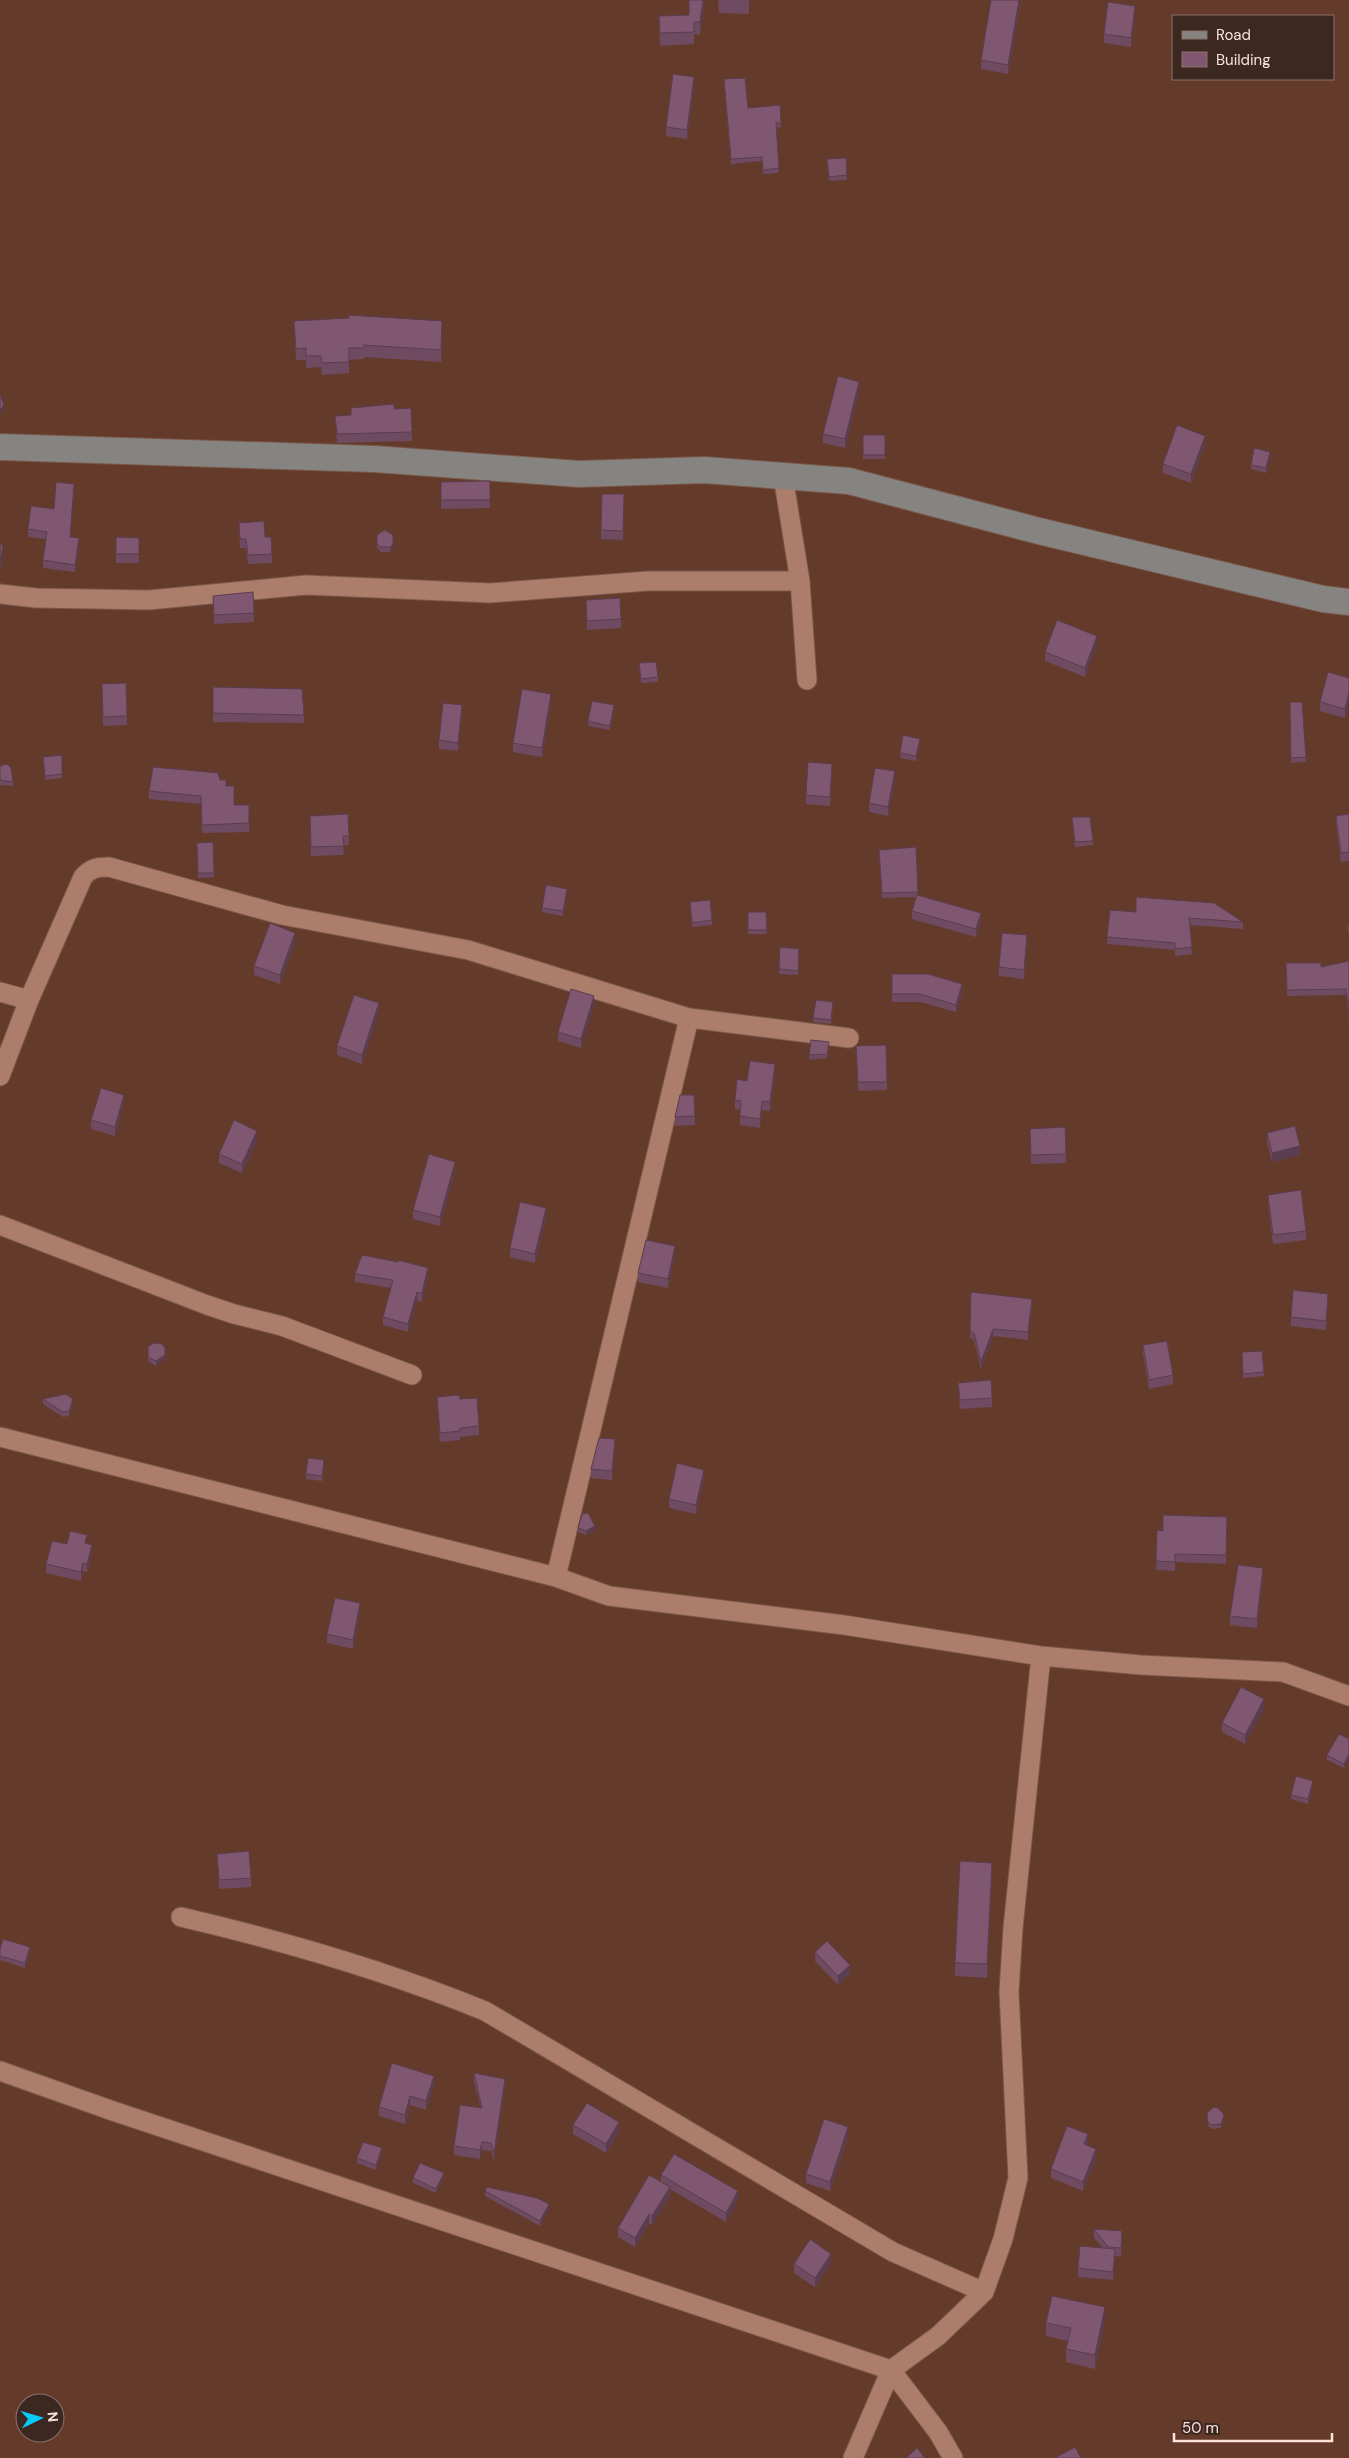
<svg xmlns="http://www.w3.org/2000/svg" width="1349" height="2458" viewBox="0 0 1349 2458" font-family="'DM Sans',sans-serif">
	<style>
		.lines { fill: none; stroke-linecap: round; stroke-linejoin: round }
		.street-casing { stroke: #7a5749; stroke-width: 21 }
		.secondary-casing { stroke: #7a5749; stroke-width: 28 }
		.street { stroke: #ab7d6a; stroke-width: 19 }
		.secondary { stroke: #868480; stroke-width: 26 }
		.wall { fill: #6e4b60 }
		.shaded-wall { fill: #5a3d4e }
		.building { fill: #805770; stroke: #5a3d4e }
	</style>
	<rect width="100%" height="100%" fill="#643b2b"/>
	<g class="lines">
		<!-- street casing -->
		<g class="street-casing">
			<path id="street" d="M783,476L800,581L807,680
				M0,594L36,598L149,600L306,585L490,593L648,581H800
				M0,992L29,1000
				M0,1076L29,1000L83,877C91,868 97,867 109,867L282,915L468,950L689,1018L849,1038
				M0,1225L207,1305L234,1314L282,1326L412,1375
				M0,1437L556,1577L609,1596L844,1625L1041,1656L1141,1665L1283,1672L1349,1696
				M556,1577L689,1018
				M181,1917C284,1941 387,1971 485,2011L893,2252L984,2292
				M0,2071L113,2111L891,2370L853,2458
				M953,2458L938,2432L891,2370L938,2336L984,2292L1003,2239L1018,2178L1009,1992L1013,1928L1041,1656"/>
		</g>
		<!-- secondary casing -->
		<g class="secondary-casing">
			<path id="secondary" d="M0,447L375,459L579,474L704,470L849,481L1039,531L1323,599L1349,602"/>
		</g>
		<!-- street -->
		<use href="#street" class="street"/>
		<!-- secondary -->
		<use href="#secondary" class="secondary"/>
	</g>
	<!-- wall -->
	<path class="wall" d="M689,0H705L700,35L694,34V44L660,46L659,16L689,15Z
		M718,0H749V14L719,13Z
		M1020,0V5L1008,74L981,69V60Z
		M1135,15L1131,47L1104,43V34Z
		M724,84L748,108L781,123V127L776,128L779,173L763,174L762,161L731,164Z
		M694,86L687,139L666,136V127Z
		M846,158L847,180L829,181L827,159Z
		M294,321L442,333L441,362L364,357V359L349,360V373L322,375L321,367L306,368V360H296Z
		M859,391L845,448L823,443V434Z
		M351,408L394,409L412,432V441L337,443L335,416L351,415Z
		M863,435H885V459H863Z
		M1205,444L1191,483L1163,473V464Z
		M1270,456L1266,473L1251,469V465Z
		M490,481V508L441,509V482Z
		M74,492L70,537L79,546L75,572L43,568V560L46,539L28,537V529L54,509Z
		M624,494L623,540L601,539V530Z
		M239,523L265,537L272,554V563L248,564L246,548H240Z
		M377,535L393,548L390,552H381L377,548Z
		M116,537L139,538V563H116Z
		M213,596L254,613V622L214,624Z
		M586,600L621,619V628L587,630Z
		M1097,645L1085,677L1045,661V652Z
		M639,663L658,677V682L641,683Z
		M1349,678V701L1345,718L1320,711V702Z
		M126,683L127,725L103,726L102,684Z
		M213,687L304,715V723L213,722Z
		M1290,702L1306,757V762L1291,763Z
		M551,703L542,757L513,752V743Z
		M614,710L610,730L588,726V721Z
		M462,714L458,751L439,749V740Z
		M920,743L916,761L900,758V753Z
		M62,755V778L45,780L43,757Z
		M0,766L13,782V786L0,785Z
		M832,773L830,806L806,804V795Z
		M220,780L226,786L234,805L249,823V832L202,833L201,804L149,799V791Z
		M895,780L888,816L869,812V803Z
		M348,814L349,845H343L344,855L311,856L310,816Z
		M1349,814V861L1341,862L1336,825V816Z
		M1072,817L1093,841V845L1075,847Z
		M213,842L214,877L198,878L197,843Z
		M916,847L918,895L981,921L976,937L912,919V911L916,897L882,898L879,854Z
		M567,894L563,916L542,912V908Z
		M690,902L712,920V925L692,927Z
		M1110,910L1243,922V929L1190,925L1192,954L1175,956V950L1107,944Z
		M748,912H766L767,934H748Z
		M1349,924V935L1348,932V925Z
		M295,942L280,984L254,975V966Z
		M1027,944L1024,979L999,976V967Z
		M780,947L799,949L798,975L779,974Z
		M1349,961V1022L1346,995L1287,996L1286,963L1321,967Z
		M892,974L962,992L956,1012L920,1002H892Z
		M594,1005L581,1048L558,1041V1032Z
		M833,1007L831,1024L813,1022V1018Z
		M379,1012L362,1064L337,1055V1046Z
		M856,1046L887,1082V1090L858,1091Z
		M829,1047L827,1058L809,1060V1055Z
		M775,1073L770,1111L762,1110L760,1128L740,1125V1110L735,1109V1100L747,1081Z
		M694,1095L695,1125L675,1126V1117Z
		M124,1104L115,1136L91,1129V1120Z
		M1065,1127L1066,1163L1031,1164L1030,1129Z
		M1267,1133L1300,1155L1272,1162L1267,1142Z
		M257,1140L242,1173L219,1163V1154Z
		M455,1171L440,1226L413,1219V1210Z
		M1268,1195L1306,1231V1240L1273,1244L1268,1204Z
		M546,1217L535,1263L510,1257V1248Z
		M675,1255L668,1288L638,1282V1273Z
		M355,1274L428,1277L422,1302L417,1301L408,1332L383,1325V1317L391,1288L355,1282Z
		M1328,1303L1326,1330L1291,1326V1317Z
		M1032,1306L1028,1340L993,1336L981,1370L974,1340L970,1338V1331Z
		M1143,1345L1173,1375V1384L1149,1389L1143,1354Z
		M148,1347L165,1348V1359L156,1366L148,1361Z
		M1242,1352L1264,1372V1376L1243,1378Z
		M958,1383L992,1398V1407L960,1409Z
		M437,1397L460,1399L479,1426V1435L460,1437V1440L440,1442Z
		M43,1399L73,1404L69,1416L63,1417L43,1404Z
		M615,1448L612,1480L591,1478V1469Z
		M324,1465L322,1481L306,1479V1474Z
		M704,1478L696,1514L669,1508V1499Z
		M1227,1517L1226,1564L1175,1562V1571L1156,1570L1157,1530L1163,1531Z
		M578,1528L595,1530L586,1535L578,1532Z
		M87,1543L92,1553L87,1572L83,1571L81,1581L46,1573V1564L67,1544Z
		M1263,1577L1257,1628L1230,1625V1616Z
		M360,1612L353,1649L327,1643V1634Z
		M1264,1708L1245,1744L1222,1732V1723Z
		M1349,1739V1758L1344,1768L1327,1760V1755Z
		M1313,1786L1308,1804L1291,1799V1795Z
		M217,1854L251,1878V1887L219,1889Z
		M992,1876L987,1978L955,1976V1963Z
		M0,1949L30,1952L25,1968L0,1960Z
		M815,1952L850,1974L838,1985L815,1961Z
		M474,2073L505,2087L494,2161L491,2151L482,2150L480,2159L454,2155V2146L481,2108L474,2082Z
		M434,2085L426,2110L410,2105L405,2124L379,2116V2107Z
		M1207,2113L1224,2120L1221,2128L1212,2129L1208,2126Z
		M573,2125L619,2131L606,2153L573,2134Z
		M848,2136L830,2191L806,2183V2174Z
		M1088,2143L1087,2145L1096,2158L1083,2191L1051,2178V2169Z
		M382,2153L376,2170L357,2163V2158Z
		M661,2175L738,2200L726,2222L670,2189V2196L652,2225L649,2223L635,2247L618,2237V2228L661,2182Z
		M413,2178H444L436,2193L413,2183Z
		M485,2191L549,2209L540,2226L485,2196Z
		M1094,2229L1122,2240L1121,2257L1115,2256L1113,2280L1078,2277V2268L1102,2247L1094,2238Z
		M831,2263L815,2287L794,2273V2264Z
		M1105,2320L1095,2369L1066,2362V2349L1068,2341L1046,2336V2323Z"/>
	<!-- shaded-wall -->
	<path class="shaded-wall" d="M703,0H705L700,35V22Z
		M1019,0H1020V5L1008,74V65Z
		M1135,6V15L1131,47V38Z
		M694,77V86L687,139V130Z
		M442,321V333L441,362V350Z
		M859,382V391L845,448V439Z
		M4,405V409L1,414V409Z
		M1205,436V444L1191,483V474Z
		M1270,452V456L1266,473V468Z
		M74,484V492L70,545V537Z
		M79,538V546L75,572V565Z
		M393,544V548L390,552V547Z
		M3,545V557L0,574V562Z
		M1097,636V645L1085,677V668Z
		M1349,692V701L1345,718V709Z
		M551,694V703L542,757V748Z
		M462,705V714L458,751V743Z
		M614,705V710L610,730V726Z
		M920,739V743L916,761V756Z
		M895,771V780L888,816V807Z
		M567,889V894L563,916V911Z
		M981,913V921L976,937V929Z
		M295,933V942L280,984V975Z
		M1027,935V944L1024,979V970Z
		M962,984V992L956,1012V1005Z
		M594,996V1005L581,1048V1039Z
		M379,1003V1012L362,1064V1055Z
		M775,1064V1073L770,1111V1102Z
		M124,1095V1104L115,1136V1127Z
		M762,1101V1110L760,1128V1119Z
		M257,1131V1140L242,1173V1164Z
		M1300,1146V1155L1272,1162V1153Z
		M455,1162V1171L440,1226V1217Z
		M546,1208V1217L535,1263V1254Z
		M675,1246V1255L668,1288V1279Z
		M428,1268V1277L422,1302V1293Z
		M417,1292V1301L408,1332V1324Z
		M1328,1294V1303L1326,1330V1321Z
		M1032,1299V1306L1028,1340V1332Z
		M993,1329V1336L981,1370V1362Z
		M165,1355V1359L156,1366V1361Z
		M73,1399V1404L69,1416V1411Z
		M615,1439V1448L612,1480V1471Z
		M704,1470V1478L696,1514V1505Z
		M595,1526V1530L586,1535V1531Z
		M92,1545V1553L87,1572V1564Z
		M83,1563V1571L81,1581V1572Z
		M1263,1568V1577L1257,1628V1619Z
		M360,1603V1612L353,1649V1640Z
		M1264,1699V1708L1245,1744V1735Z
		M1349,1754V1758L1344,1768V1764Z
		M1313,1781V1786L1308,1804V1799Z
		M992,1863V1876L987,1978V1964Z
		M30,1947V1952L25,1968V1963Z
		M850,1965V1974L838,1985V1976Z
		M434,2076V2085L426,2110V2101Z
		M505,2079V2087L494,2161V2153Z
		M410,2096V2105L405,2124V2115Z
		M1224,2115V2120L1221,2128V2124Z
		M619,2122V2131L606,2153V2144Z
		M848,2127V2136L830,2191V2182Z
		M1088,2134V2143L1084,2153V2144Z
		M482,2142V2150L480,2159V2150Z
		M382,2148V2153L376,2170V2165Z
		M1096,2149V2158L1083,2191V2182Z
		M444,2173V2178L436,2193V2189Z
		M670,2187V2196L652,2225V2216Z
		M738,2191V2200L726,2222V2213Z
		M549,2204V2209L540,2226V2221Z
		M649,2214V2223L635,2247V2238Z
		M1115,2249V2257L1113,2280V2272Z
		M831,2254V2263L815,2287V2278Z
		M1105,2307V2320L1095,2369V2355Z"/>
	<!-- building -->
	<path class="building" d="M689,0H703L700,22H694V32L660,33L659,16L689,15Z
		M991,0H1019L1008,65L981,60Z
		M1108,2L1135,6L1131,38L1104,34Z
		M673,74L694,77L687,130L666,127Z
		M745,78L748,108L780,105L781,123H776L779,168L763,170L762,157L731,159L724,79Z
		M846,158L847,175L829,177L827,159Z
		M348,315L442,321L441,350L364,345V348H349V362L322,363L321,356H306V348L296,349L294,321L349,318Z
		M838,376L859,382L845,439L823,434Z
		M0,394L4,405L1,409H0Z
		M394,404V409L411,408L412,432L337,434L335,416L351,415V408Z
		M1177,425L1205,436L1191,474L1163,464Z
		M863,435H885V455H863Z
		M1254,448L1270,452L1266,468L1251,465Z
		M490,481V500H441V482Z
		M56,482L74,484L70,537L79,538L75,565L43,560L47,532L28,529L31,506L54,509Z
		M602,494H624L623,531L601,530Z
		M264,521L265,537H271L272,554L248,555L246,539H240L239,523Z
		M385,530L393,535V544L390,547H381L377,544V535L381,532Z
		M116,537L139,538V554H116Z
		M0,544L3,545L0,562Z
		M253,592L254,613L214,615L213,596Z
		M620,598L621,619L587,621L586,600Z
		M1057,620L1097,636L1085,668L1045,652Z
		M656,662L658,677L641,679L639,663Z
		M1328,672L1349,678V692L1345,709L1320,702Z
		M126,683L127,716L103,717L102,684Z
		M213,687L302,689L304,715L213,713Z
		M522,689L551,694L542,748L513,743Z
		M592,701L614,705L610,726L588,721Z
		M1290,702H1302L1306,757L1291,758Z
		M443,703L462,705L458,743L439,740Z
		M903,735L920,739L916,756L900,753Z
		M62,755V774L45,776L43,757Z
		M808,762L832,764L830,797L806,795Z
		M7,764L11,768L13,782L0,780V766Z
		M153,767L218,773L220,780H226V786H234V805H249V823L202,825L201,796L149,791Z
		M875,768L895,771L888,807L869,803Z
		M348,814L349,836H343L344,846L311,847L310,816Z
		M1349,814V852L1341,853L1336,816Z
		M1072,817H1090L1093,841L1075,842Z
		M213,842L214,873H198L197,843Z
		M916,847L918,892L882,893L879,850Z
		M546,885L567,889L563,911L542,908Z
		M917,895L981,913L976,929L912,911Z
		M1136,897L1214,903L1243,922L1189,918L1192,947L1175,949V943L1107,937L1110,910L1136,912Z
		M710,900L712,920L692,923L690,902Z
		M748,912H766L767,930H748Z
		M270,923L295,933L280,975L254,966Z
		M1002,933L1027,935L1024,970L999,967Z
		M780,947L799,949L798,971L779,969Z
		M1349,961V1015L1346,989L1287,990L1286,963H1321V967Z
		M892,974H928L962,984L956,1005L920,994H892Z
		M571,989L594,996L581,1039L558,1032Z
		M354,995L379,1003L362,1055L337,1046Z
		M816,1000L833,1002L831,1020L813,1018Z
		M811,1040L829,1042L827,1054L809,1055Z
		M886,1045L887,1082H858L856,1046Z
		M750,1061L775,1064L770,1102L762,1101L760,1119L740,1116L741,1101L735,1100L737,1079L747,1081Z
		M101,1088L124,1095L115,1127L91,1120Z
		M680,1095H694L695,1116L675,1117Z
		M234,1120L257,1131L242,1164L219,1154Z
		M1295,1126L1300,1146L1272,1153L1267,1133Z
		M1065,1127L1066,1154L1031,1155L1030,1129Z
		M429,1154L455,1162L440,1217L413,1210Z
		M1301,1190L1306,1231L1273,1235L1268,1195Z
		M520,1202L546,1208L535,1254L510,1248Z
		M646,1240L675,1246L668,1279L638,1273Z
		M362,1255L398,1262V1260L428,1268L422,1293L417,1292L408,1324L383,1317L393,1280L355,1274Z
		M1293,1290L1328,1294L1326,1321L1291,1317Z
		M971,1292L1032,1299L1028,1332L993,1329L981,1362L974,1333L970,1331Z
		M1167,1341L1173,1375L1149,1380L1143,1345Z
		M153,1343L162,1344L165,1348V1355L156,1361L148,1357V1347Z
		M1262,1351L1264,1372L1243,1374L1242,1352Z
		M991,1380L992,1398L960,1400L958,1383Z
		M66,1394L73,1399L69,1411L63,1412L43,1399Z
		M459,1395L460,1399L477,1398L479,1426L460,1428V1431L440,1433L437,1397Z
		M599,1438L615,1439L612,1471L591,1469Z
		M308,1458L324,1460L322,1476L306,1474Z
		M677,1463L704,1470L696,1505L669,1499Z
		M588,1513L595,1526L586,1531L578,1528L582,1514Z
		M1163,1515L1227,1517L1226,1555L1175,1554V1562L1156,1561L1157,1530L1163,1531Z
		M70,1531L87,1535L85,1543L92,1545L87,1564L83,1563L81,1572L46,1564L52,1541L67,1544Z
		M1238,1565L1263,1568L1257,1619L1230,1616Z
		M335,1598L360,1603L353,1640L327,1634Z
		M1241,1687L1264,1699L1245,1735L1222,1723Z
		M1339,1734L1349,1739V1754L1344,1764L1327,1755Z
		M1296,1776L1313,1781L1308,1799L1291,1795Z
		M249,1851L251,1878L219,1880L217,1854Z
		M960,1861L992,1863L987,1964L955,1963Z
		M3,1939L30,1947L25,1963L0,1956V1949Z
		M827,1941L850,1965L838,1976L815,1952Z
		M392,2063L434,2076L426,2101L410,2096L405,2115L379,2107Z
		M474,2073L505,2079L494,2153L491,2143L482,2142L480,2150L454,2146L460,2105L482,2108Z
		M587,2103L619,2122L606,2144L573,2125Z
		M1214,2107L1218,2108L1224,2115L1221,2124L1212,2125L1208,2122L1207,2113Z
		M824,2119L848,2127L830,2182L806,2174Z
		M1067,2126L1088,2134L1084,2144L1096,2149L1083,2182L1051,2169Z
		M363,2142L382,2148L376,2165L357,2158Z
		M674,2154L738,2191L726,2213L661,2175Z
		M420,2163L444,2173L436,2189L413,2178Z
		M649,2175L670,2187L652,2216L649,2214L635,2238L618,2228Z
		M487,2187L537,2198L549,2204L540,2221L485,2191Z
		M1094,2229L1122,2231L1121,2248L1108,2247Z
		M810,2239L831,2254L815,2278L794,2264Z
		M1080,2246L1115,2249L1113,2272L1078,2268Z
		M1052,2296L1105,2307L1095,2355L1066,2349L1071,2328L1046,2323Z
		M1075,2447L1081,2458H1055Z
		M917,2448L925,2458H906Z"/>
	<!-- legend -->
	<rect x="1172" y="15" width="162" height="65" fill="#3c2821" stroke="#89726a"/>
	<rect x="1182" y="31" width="25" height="8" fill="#868480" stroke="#89726a"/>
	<text x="1216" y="40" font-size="15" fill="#fce2d8">Road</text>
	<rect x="1182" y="52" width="25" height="15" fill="#805770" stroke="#89726a"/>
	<text x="1216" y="65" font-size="15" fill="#fce2d8">Building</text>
	<!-- north arrow -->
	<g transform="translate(40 2418) rotate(85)"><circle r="24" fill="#3c2821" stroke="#89726a"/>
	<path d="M0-4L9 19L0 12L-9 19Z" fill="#06cbf9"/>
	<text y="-8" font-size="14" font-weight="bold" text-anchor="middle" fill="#fce2d8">N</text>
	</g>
	<!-- scale -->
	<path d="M1174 2433v8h158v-8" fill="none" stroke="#fce2d8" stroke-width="2.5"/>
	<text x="1182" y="2433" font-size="15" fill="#fce2d8" stroke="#3c2821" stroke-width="4" paint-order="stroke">50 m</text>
</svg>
